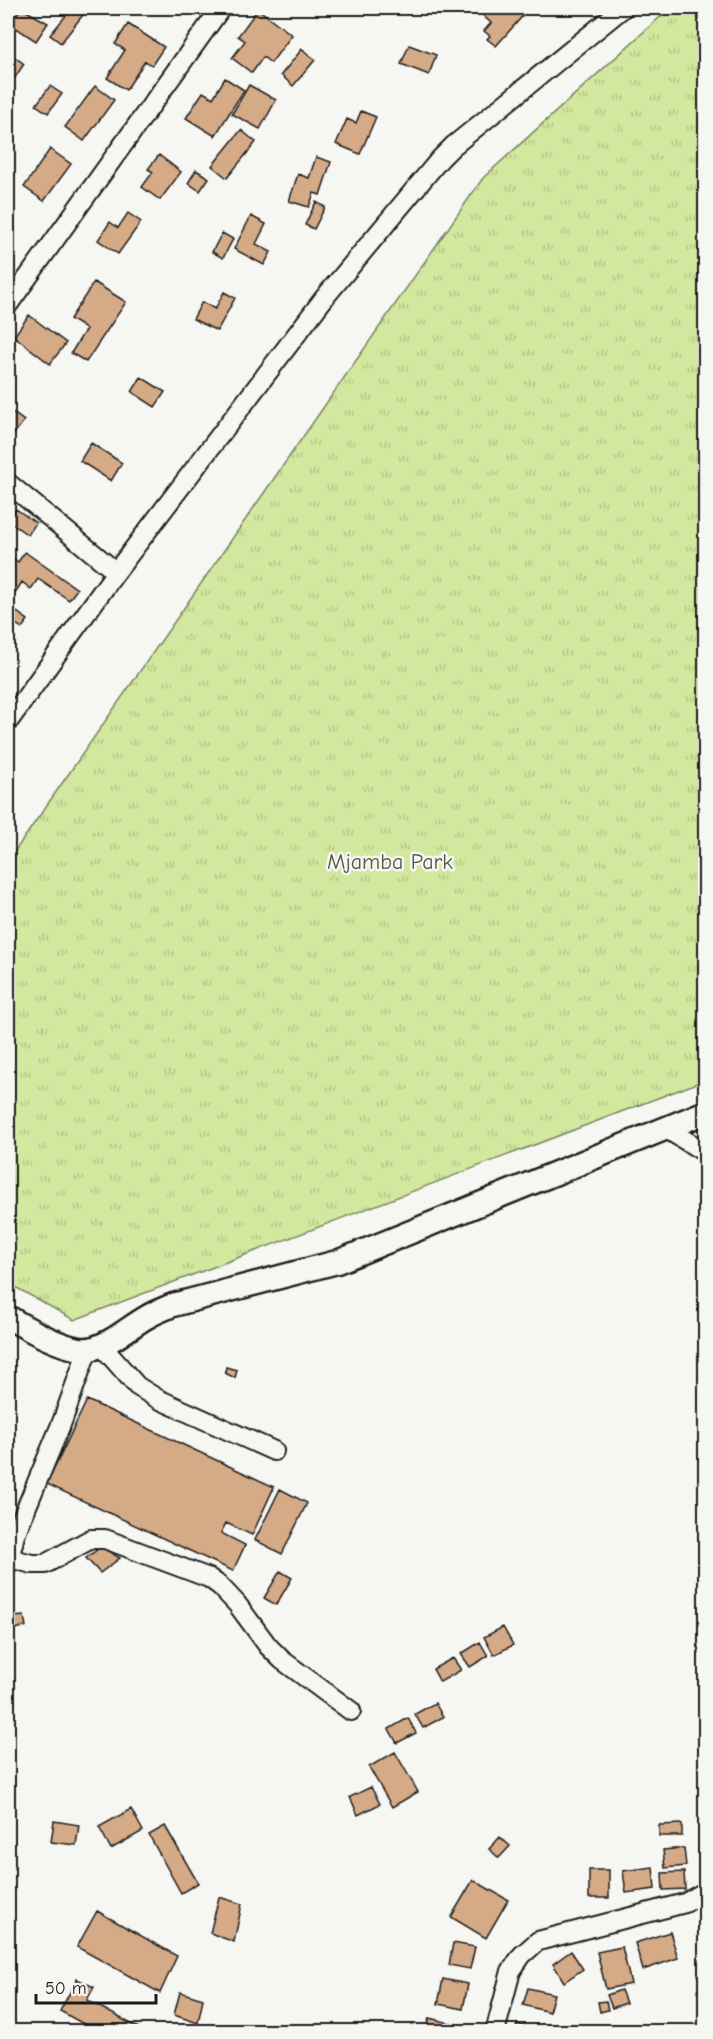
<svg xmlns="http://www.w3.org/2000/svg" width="713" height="2039" viewBox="0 0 713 2039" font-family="'Comic Neue',sans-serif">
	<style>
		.park { fill: url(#park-tufts); stroke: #76825d; stroke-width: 1.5 }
		.building { fill: #d5aa86; stroke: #1c1c1c; stroke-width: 1.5 }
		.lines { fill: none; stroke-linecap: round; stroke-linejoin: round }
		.minor-casing { stroke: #1c1c1c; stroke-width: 22 }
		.major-casing { stroke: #1c1c1c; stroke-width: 27 }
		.minor { stroke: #f6f6f2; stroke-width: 18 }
		.major { stroke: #f6f6f2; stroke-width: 22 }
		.labels { text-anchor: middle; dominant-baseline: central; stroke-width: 5; stroke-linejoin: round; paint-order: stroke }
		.park-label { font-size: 22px; fill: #525943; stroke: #f6f6f2 }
	</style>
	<defs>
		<pattern id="park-tufts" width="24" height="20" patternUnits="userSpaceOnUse" patternTransform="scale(1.5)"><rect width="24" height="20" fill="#d1e89e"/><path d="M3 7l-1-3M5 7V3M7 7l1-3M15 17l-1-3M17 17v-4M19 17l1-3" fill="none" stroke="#b3c688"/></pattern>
	</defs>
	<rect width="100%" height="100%" fill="#f6f6f2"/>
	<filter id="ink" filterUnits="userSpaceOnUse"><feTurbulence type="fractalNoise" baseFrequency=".0167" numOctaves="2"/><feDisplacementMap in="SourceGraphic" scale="12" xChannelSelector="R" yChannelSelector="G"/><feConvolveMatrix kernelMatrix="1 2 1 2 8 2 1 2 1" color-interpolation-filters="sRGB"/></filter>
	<g filter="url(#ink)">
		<!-- park -->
		<path class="park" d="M670,8H706L705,1080L74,1320L8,1283V861L483,178Z"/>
		<!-- building -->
		<path class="building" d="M21,8L48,23L36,41L10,24Z
			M72,8H81L86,11L61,43L50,35Z
			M111,8H124L118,14Z
			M475,8H523L527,11L496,46L487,39L490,36L484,31L491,23Z
			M258,9L292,35L271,63L263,57L252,73L232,58L245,41L238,36Z
			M128,24L164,47L152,65L145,61L126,90L107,78L125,50L115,44Z
			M409,45L436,55L429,75L401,64Z
			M302,49L315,60L293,86L281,75Z
			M8,52L24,64L8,88Z
			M225,78L244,90L215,136L186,118L203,92L213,98Z
			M249,85L276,100L260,129L232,114Z
			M50,86L62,94L48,113L36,105Z
			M95,86L114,100L84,141L65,127Z
			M361,111L376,117L360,154L336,144L347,119L356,123Z
			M241,130L256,142L227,178L212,166Z
			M50,149L71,164L44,201L24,187Z
			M159,155L181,172L160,200L142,187L153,172L148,169Z
			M316,157L331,162L320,195L314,193L309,207L289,201L298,174L309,178Z
			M196,170L209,178L200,191L188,183Z
			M316,202L325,207L314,229L305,225Z
			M128,213L141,222L118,254L98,240L110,222L118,228Z
			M251,216L266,224L256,244L271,252L264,265L234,249Z
			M222,233L233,239L223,258L212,252Z
			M94,282L126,302L86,362L71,353L86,329L70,319Z
			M224,292L235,298L217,331L193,319L202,302L215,309Z
			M29,315L66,343L50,364L14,336Z
			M141,377L165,392L155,407L132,392Z
			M8,409L24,421L13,435L8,433Z
			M91,443L122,463L111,481L80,461Z
			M16,509L36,523L28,535L8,521Z
			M25,552L77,589L69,600L38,579L31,589L22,582L15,593L8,588V568L14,559L18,562Z
			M17,612L28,620L22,628L10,620Z
			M8,625L15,630L8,640Z
			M226,1367L237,1370L235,1378L225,1373Z
			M87,1400L274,1487L252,1535L226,1523L221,1533L245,1545L233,1571L47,1484Z
			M280,1489L307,1503L282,1554L255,1540Z
			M101,1547L120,1558L100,1573L86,1558Z
			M280,1571L292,1578L276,1605L264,1598Z
			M24,1616L26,1627L14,1629L13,1617Z
			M503,1627L513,1645L494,1655L484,1637Z
			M480,1642L488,1656L470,1667L461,1654Z
			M453,1658L461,1670L440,1682L433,1669Z
			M435,1703L443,1717L423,1728L415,1714Z
			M408,1718L416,1733L397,1743L389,1729Z
			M395,1752L418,1792L392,1807L369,1767Z
			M371,1787L380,1804L358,1815L350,1797Z
			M131,1809L143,1831L111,1849L99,1827Z
			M54,1821L79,1825L76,1845L51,1842Z
			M682,1824V1836H659V1825Z
			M165,1826L198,1883L181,1893L149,1835Z
			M500,1837L510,1846L499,1858L489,1849Z
			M684,1848L686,1866L665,1868L663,1850Z
			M653,1867L655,1889L626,1893L623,1871Z
			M589,1870H609V1898H589Z
			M684,1872L685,1889L663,1890L662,1873Z
			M473,1880L508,1900L486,1938L451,1917Z
			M219,1897L242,1904L234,1942L210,1933Z
			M97,1911L177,1956L160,1993L77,1947Z
			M670,1932L678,1958L643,1970L635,1943Z
			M453,1943L475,1947L470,1969L449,1965Z
			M622,1947L631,1984L606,1989L597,1952Z
			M571,1951L583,1969L564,1982L553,1964Z
			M77,1979L94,1987L87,2000L146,2032H98L60,2011Z
			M443,1979L468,1984L463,2009L438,2004Z
			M528,1988L554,1994L549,2012L523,2005Z
			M621,1990L626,2003L612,2008L607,1995Z
			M180,1992L203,1999L198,2023L174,2015Z
			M606,2001L608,2010L600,2012L598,2002Z
			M429,2018L459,2025L458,2032H426Z
			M517,2024L539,2030L538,2032H515Z"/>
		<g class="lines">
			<!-- minor casing -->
			<g class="minor-casing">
				<path id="minor" d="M8,305L221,8
					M8,483L116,572
					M8,722L116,572L325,297L440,159L453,146L623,8
					M665,1128L706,1153
					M101,1345L137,1386L158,1399L274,1451
					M10,1558L32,1564H45L91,1539H105L209,1578L220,1586L237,1604L268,1646L282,1660L351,1711
					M8,1564L15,1535L62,1422L88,1349
					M495,2032L511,1971L522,1955L538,1941L685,1903L706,1891"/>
			</g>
			<!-- major casing -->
			<g class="major-casing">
				<path id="major" d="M8,1317C26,1328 68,1352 90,1349C110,1345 129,1327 147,1317C155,1312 164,1309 173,1305L337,1262L706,1112"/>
			</g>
			<!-- minor -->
			<use href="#minor" class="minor"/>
			<!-- major -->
			<use href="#major" class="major"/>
		</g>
	</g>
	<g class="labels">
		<!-- park labels -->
		<g class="park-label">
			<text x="390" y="862">Mjamba Park</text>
		</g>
	</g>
	<!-- margin -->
	<rect width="713" height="2039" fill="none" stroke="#f6f6f2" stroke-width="30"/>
	<rect x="15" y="15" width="683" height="2009" fill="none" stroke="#1c1c1c" stroke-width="2" filter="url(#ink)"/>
	<!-- scale -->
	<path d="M36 1994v9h120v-9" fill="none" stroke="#1c1c1c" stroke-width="3"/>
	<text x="45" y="1994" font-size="18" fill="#1c1c1c" stroke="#f6f6f2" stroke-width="4.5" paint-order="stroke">50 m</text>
</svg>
